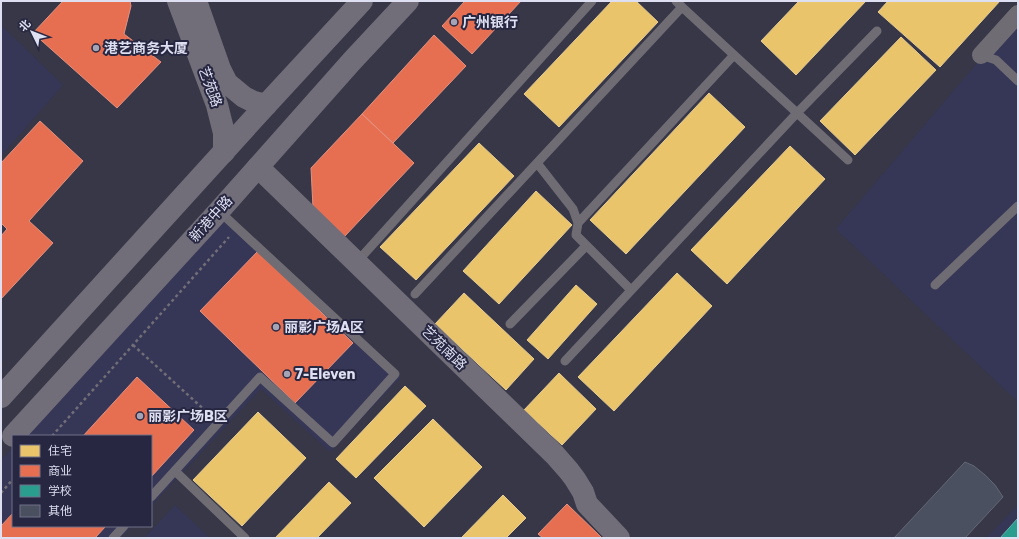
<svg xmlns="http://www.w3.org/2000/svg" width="1019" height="539" viewBox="0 0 1019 539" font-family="Rubik,'Noto Sans SC',sans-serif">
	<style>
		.built { fill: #363656 }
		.homes { fill: #e9c46a; stroke: #e6cc92 }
		.shops { fill: #e76f51; stroke: #e49181 }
		.schools { fill: #2a9d8f; stroke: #60b1ac }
		.building { fill: #4a505f; stroke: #646875 }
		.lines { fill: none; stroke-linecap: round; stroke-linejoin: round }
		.path { stroke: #716e77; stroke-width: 2.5; stroke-dasharray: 3 3; stroke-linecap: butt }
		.lane { stroke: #706c74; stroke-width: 9 }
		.street { stroke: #706c74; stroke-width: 18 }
		.secondary { stroke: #726e79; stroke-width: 22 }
		.primary { stroke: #716d79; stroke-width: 22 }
		.poi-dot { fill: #a4a4b6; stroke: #272742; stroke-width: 1.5 }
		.labels { text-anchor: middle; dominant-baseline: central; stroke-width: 4; stroke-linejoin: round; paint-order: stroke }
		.poi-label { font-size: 14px; font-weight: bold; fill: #dedff1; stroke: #272742; text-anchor: start }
		.street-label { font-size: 14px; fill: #dedff1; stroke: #272742 }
	</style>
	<rect width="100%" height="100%" fill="#373747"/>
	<!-- built -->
	<path class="built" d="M1018,15V402L836,229Z
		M1,25L63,85L1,156Z
		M228,214L401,377L330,452L261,389L151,506V436H23Z
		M13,447V526H132L120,538H1V460Z
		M175,505L210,538H144Z
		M1018,505V538H986Z"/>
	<!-- homes -->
	<path class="homes" d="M612,1H636L658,22L559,127L524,94Z
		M799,1H866L796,75L761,41Z
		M888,1H1000L940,67L878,12Z
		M901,37L936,70L855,155L820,121Z
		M709,93L745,127L626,254L590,220Z
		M479,143L514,176L416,280L380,247Z
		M790,146L825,179L727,284L691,250Z
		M536,191L572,225L499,304L463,271Z
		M677,273L712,306L614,411L578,377Z
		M576,285L597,304L548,359L527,340Z
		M464,293L534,359L506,390L435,324Z
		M559,373L596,409L562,445L524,410Z
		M405,386L426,406L356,478L336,459Z
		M258,412L306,458L242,526L193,480Z
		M433,419L482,467L424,527L374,478Z
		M329,482L351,503L317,538H275Z
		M503,495L526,518L506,538H461Z"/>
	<!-- shops -->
	<path class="shops" d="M63,1H130L131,6L124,34L161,62L117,108L33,33Z
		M465,1H521L472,54L442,26Z
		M434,35L466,66L393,143L362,114Z
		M362,114L414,163L344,237L313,208L311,168Z
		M40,121L83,161L29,221L53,243L1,299V236L7,229L1,223V163Z
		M258,251L353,343L295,403L200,311Z
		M137,377L194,430L151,477V436H83Z
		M567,504L602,538H543L538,534Z
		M13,513V526H106L95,538H1V526Z"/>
	<!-- schools -->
	<path class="schools" d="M1018,518V538H1000Z"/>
	<!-- building -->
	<path class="building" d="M965,462L974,466L985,475L995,485L1003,497L965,538H894Z"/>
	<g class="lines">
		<!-- path -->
		<path class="path" d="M133,345L209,414
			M52,436L229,237
			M1,493L13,479"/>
		<!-- lane -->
		<path class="lane" d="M682,7L848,160
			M981,55L996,60L1018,81
			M537,163L573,209L578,223
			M356,263L592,1
			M935,285L1018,206
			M631,290L576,235L578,223L734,55
			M415,294L682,7L676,1
			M510,324L586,246
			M565,361L797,113L877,31
			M175,471L245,538
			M151,497L260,377L333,443L395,374L219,211
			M113,538L124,526"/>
		<!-- street -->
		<path class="street" d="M981,55L1018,14"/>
		<!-- secondary -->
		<path class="secondary" d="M178,1L217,105L224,133V152
			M196,1L220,69L227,83L244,97L254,102L266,105
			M258,167L555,455L569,471L575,479L583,492L587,504L619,538"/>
		<!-- primary -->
		<path class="primary" d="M1,397L266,105L362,1
			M13,436L219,211L352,61L408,1"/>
	</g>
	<!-- markers -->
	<g class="poi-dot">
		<circle cx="454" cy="22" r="4"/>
		<circle cx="96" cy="48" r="4"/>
		<circle cx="276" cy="327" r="4"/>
		<circle cx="287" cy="374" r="4"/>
		<circle cx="140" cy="416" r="4"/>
	</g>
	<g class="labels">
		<!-- poi labels -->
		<g class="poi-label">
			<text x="462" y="22">广州银行</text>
			<text x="104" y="48">港艺商务大厦</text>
			<text x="284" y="327">丽影广场A区</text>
			<text x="295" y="374">7-Eleven</text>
			<text x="148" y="416">丽影广场B区</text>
		</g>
		<!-- street labels -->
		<g class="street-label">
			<text transform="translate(210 87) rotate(70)">艺苑路</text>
			<text transform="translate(211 219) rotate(-48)">新港中路</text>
			<text transform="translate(444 348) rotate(44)">艺苑南路</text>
		</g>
	</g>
	<!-- border -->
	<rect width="1019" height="539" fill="none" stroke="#dedff1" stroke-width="4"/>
	<!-- legend -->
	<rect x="12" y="435" width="140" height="92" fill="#272742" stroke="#707188"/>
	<rect x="20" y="445" width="20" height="12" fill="#e9c46a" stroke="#707188"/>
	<text x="48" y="455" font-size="12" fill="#dedff1">住宅</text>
	<rect x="20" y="465" width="20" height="12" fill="#e76f51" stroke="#707188"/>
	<text x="48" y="475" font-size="12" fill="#dedff1">商业</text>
	<rect x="20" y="485" width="20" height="12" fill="#2a9d8f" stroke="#707188"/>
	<text x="48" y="495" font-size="12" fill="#dedff1">学校</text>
	<rect x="20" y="505" width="20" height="12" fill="#4a505f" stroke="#707188"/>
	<text x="48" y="515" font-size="12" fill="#dedff1">其他</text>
	<!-- north arrow -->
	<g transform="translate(32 32) rotate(313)" stroke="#272742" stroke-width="3" paint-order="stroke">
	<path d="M0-3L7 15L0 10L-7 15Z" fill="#dedff1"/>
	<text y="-6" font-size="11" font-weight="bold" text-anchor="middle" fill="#dedff1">北</text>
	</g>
</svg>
